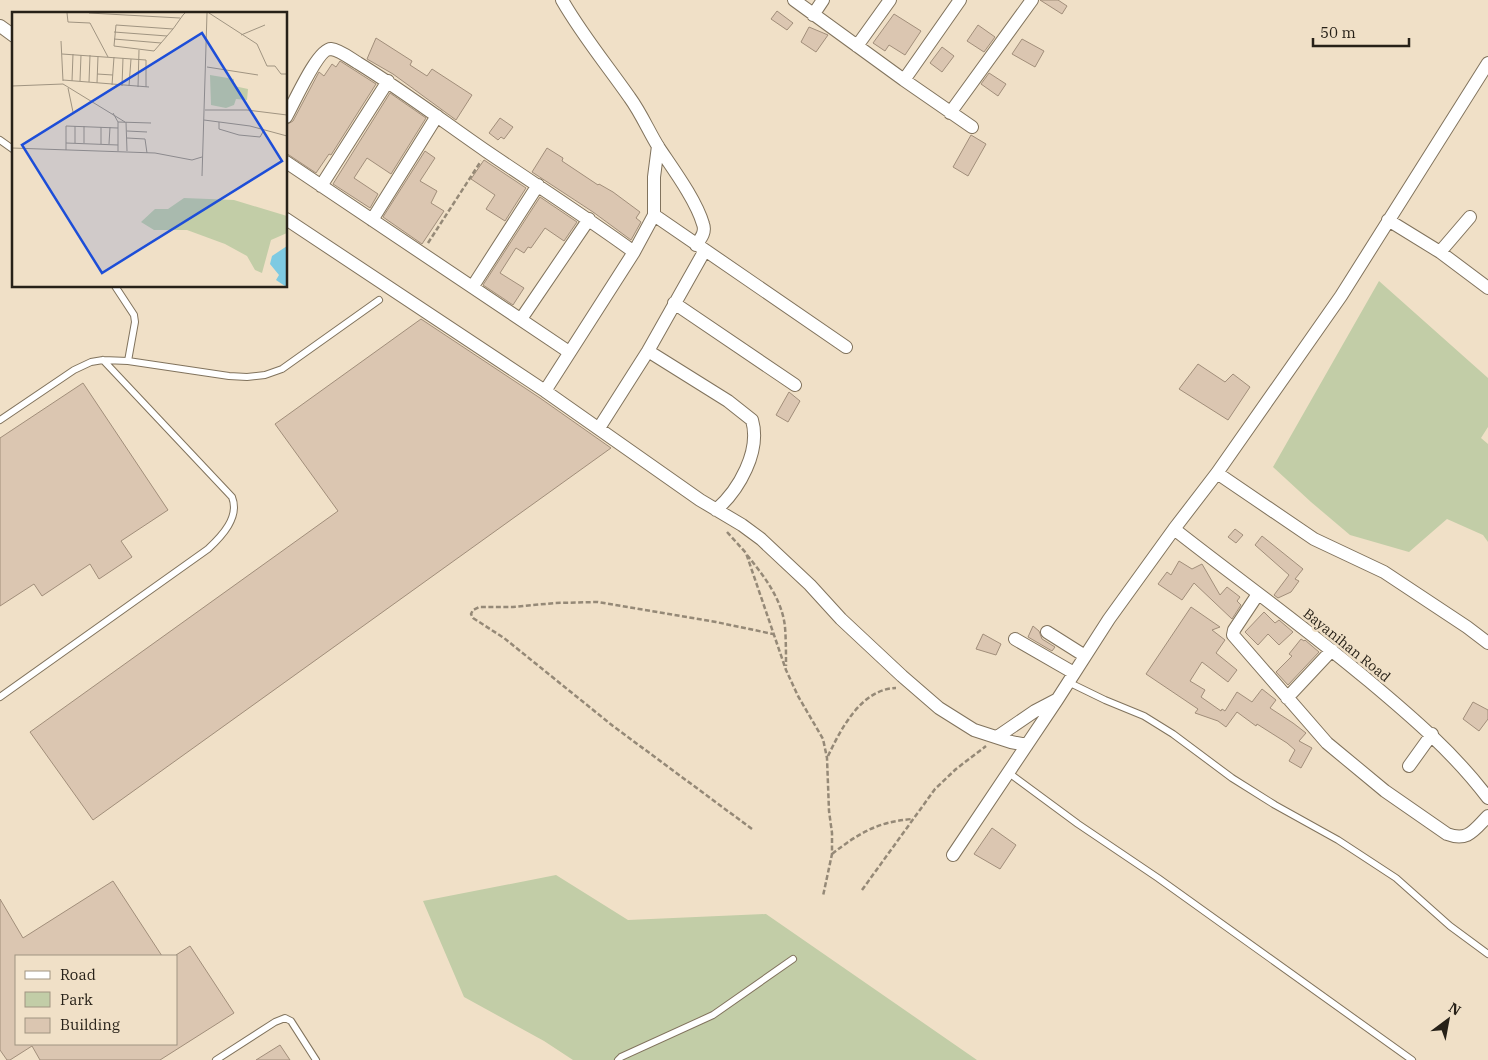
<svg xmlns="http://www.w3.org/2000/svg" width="1488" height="1060" viewBox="0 0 1488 1060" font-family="'IBM Plex Serif',serif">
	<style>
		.green { fill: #c2cda7 }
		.building { fill: #dbc6b1; stroke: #a18e7a }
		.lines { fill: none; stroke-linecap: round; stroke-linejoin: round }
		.service-casing { stroke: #81735d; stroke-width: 8 }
		.minor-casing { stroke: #81735d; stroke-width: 14 }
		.path { stroke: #958977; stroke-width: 2.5; stroke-dasharray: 5 2.5; stroke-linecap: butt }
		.service { stroke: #fff; stroke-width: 6 }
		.minor { stroke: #fff; stroke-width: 12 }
		.labels { text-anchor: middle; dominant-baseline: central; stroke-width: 5; stroke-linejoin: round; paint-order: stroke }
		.street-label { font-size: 14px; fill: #272118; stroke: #f0e0c7 }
		.inset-road { fill: none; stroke: #a09481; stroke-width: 1 }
		.view { fill: #1d4ed8; fill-opacity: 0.15; stroke: #1d4ed8; stroke-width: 2.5 }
		.inset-edge { fill: none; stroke: #272118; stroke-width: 2.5 }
	</style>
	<rect width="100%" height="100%" fill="#f0e0c7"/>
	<!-- green -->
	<path class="green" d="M1379,281L1488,378V427L1481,438L1488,444V542L1483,535L1447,519L1409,552L1350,535L1311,502L1273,467Z
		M556,875L628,920L766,914L977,1060H573L544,1041L464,997L423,901Z"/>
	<!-- building -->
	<path class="building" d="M1040,0H1058L1067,6L1062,14Z
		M777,11L793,23L787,30L771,19Z
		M894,14L921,31L905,55L889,45L885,51L873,43Z
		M978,25L995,37L984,52L967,41Z
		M809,27L828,35L816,52L801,42Z
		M376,38L412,61L410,65L427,76L432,69L472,95L456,120L393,74L367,59Z
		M1022,39L1044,51L1035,67L1012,54Z
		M942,47L954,56L942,72L930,63Z
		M340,61L376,84L331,155L329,154L316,173L286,153V125L293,121L319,72L324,76L332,64L336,67Z
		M989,73L1006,84L998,96L981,84Z
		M390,93L426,118L391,174L367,158L354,178L378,194L370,208L333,184Z
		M500,118L513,127L504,139L501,137L498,140L489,133Z
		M971,135L986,144L968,176L953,167Z
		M547,148L563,158L562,161L598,185L599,184L613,192L640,212L636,218L641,222L631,240L593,212L532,172Z
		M425,151L435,158L420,181L437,191L431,203L444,211L422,244L383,217Z
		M484,160L526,188L505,221L486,209L495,195L471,179Z
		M540,197L577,222L564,241L545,228L531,248L528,247L524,253L516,248L500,273L524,288L513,305L483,285Z
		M421,319L540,398L611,448L93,820L30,732L338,511L275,424Z
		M1198,364L1225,382L1233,374L1250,387L1228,420L1179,389Z
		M83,383L168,510L121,541L132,557L99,579L90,564L42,596L34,584L0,606V438Z
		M789,392L800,401L788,422L776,415Z
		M1235,529L1243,535L1236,543L1228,537Z
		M1262,536L1303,569L1295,579L1299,581L1291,592L1278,598L1274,595L1289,575L1255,545Z
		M1179,561L1192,569L1202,564L1220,595L1227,587L1240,597L1237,601L1241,605L1232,619L1194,583L1182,600L1158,584L1167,572L1171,575Z
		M1191,607L1220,627L1212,630L1225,640L1216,653L1237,670L1228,682L1202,662L1190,681L1205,690L1201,697L1221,711L1222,709L1225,711L1237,692L1252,702L1262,689L1276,700L1270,708L1293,723L1306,733L1299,741L1312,748L1301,768L1289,761L1295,750L1287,743L1257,724L1256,726L1237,712L1226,727L1218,721L1195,713L1198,709L1146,674Z
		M1264,612L1275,623L1279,620L1293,632L1279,645L1268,634L1258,645L1245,632Z
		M1033,626L1039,631L1042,639L1055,647L1052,651L1028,637Z
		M983,634L1001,644L996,655L976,649Z
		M1301,639L1304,641L1305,640L1319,652L1288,685L1276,672L1292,656L1289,654Z
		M1473,702L1488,710V719L1479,731L1463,719Z
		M992,828L1016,845L1000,869L974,854Z
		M113,881L162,956H16V1044H176V955L190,946L234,1013L160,1060H40L32,1046L10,1060H7L0,1050V899L23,938Z
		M280,1045L290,1060H256Z"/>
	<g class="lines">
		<!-- service casing -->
		<g class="service-casing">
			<path id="service" d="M0,140L14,150
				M115,286L134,315L135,322L128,361
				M0,420L74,370L91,362L103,360L128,361L229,376L247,377L265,375L282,369L379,300
				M1068,682L1105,700L1144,716L1173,734L1232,778L1275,805L1338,840L1396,878L1450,926L1488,954
				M0,697L208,549C222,536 240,517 232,497L103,360
				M1009,773L1078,824L1158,878L1412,1060
				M216,1060L275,1022L285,1018L291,1021L316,1060
				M618,1060L621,1057L713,1015L793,959"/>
		</g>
		<!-- minor casing -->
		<g class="minor-casing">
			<path id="minor" d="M562,0C582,35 607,65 630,98C641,113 649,132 659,148C673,169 696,200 703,224C706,232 701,238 696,245
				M794,0L904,80L972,127
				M813,15L823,0
				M0,26L14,36
				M857,46L890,0
				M904,80L960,0
				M950,113L1032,0
				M286,117C293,105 318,48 331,49C340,50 351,59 358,63C402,90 444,122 486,151C536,185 586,217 634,252
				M286,162L569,352
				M321,186L388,81
				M654,215L846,347
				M286,219L545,391L700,500L742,525L761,539L810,585L841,619L902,676L939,708L974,730L1011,742L1027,745
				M372,220L437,116
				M1388,220L1440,252L1488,288
				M1440,252L1470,217
				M473,286L538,185
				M674,303L795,385
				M521,319L589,219
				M648,351L728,401L752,420C761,451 739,490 716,510
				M545,391L634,252L654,215V177L658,146
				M599,428L648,351L705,250
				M1217,473L1314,539L1384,572L1467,627L1488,643
				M1174,529C1239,580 1306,628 1369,681C1412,717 1454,753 1488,798
				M1258,594L1234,630L1233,635L1327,743L1385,791L1447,834C1468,842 1474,830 1488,816
				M1047,632L1085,656
				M1015,639L1074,673
				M1287,698L1332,650
				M997,737L1035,711L1056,700
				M1409,766L1432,734
				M953,855L1057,700L1109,619L1174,529L1217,473L1341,296L1488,63"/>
		</g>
		<!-- path -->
		<path class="path" d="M428,243L481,161
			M727,532L746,553L786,670L798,696L823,739L827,758L829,811L832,833V854L823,896
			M747,555C764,576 782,599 785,627C786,640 786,653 786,666
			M828,756C841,729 861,689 896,688
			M752,829L613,726L504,638L473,618L471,614L473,610L479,607H513L555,603L598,602L716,622L773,634
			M832,854C859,833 877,822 912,819
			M862,890L935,789L956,769L986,746"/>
		<!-- service -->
		<use href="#service" class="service"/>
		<!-- minor -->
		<use href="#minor" class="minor"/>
	</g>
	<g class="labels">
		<!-- street labels -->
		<g class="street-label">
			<text transform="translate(1347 645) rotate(39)">Bayanihan Road</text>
		</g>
	</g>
	<!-- overview -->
	<g transform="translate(12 12)">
		<rect width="275" height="275" fill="#f0e0c7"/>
		<path d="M198,63L222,67V74L236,77L235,88L224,87L222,93L214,96L199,93ZM172,186L222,188L275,204V221L259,228L250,261L243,258L235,244L213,232L175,218H142L129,210L143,197H156Z" fill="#c2cda7"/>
		<path d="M275,234V274H273L264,268L267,263L258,252L260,244Z" fill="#7ecae2"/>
		<path class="inset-road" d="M55,1L56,10L78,11L96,45M77,1L168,6M197,1L245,32L255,54H263L269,62H275M161,17L104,13L102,34L142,39L149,31L161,17L171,3L173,1M102,20L155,24M229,23L253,13M102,27L149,31M49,29L51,69M50,42L134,48V75M195,55L246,63M85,62L101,63M51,68L137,75M60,69L61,42M68,69L69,43M77,70L78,43M85,71L86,44M51,72L113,110M100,73L102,45M0,74L51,72M110,74L111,46M117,74L119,47M126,75L127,38M56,76L61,100M193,98H235L275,103M101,101L106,110V139M192,108L238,114L275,124M106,110L139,111M114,110L115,139M207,110V117L227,123L248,125L252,118M72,114V131M115,119L135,120M115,126L133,127L135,141M54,131L106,133M63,131V114M89,132V115M97,132L98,115M0,136L143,141L180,148L190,145M54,138V114L106,116M190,164L195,1"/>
		<path class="view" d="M190,21L270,149L90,261L10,133Z"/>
		<rect width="275" height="275" class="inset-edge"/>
	</g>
	<!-- legend -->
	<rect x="15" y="955" width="162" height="90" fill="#f0e0c7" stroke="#a09481"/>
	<rect x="25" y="971" width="25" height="8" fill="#ffffff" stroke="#a09481"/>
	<text x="60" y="980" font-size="15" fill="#272118">Road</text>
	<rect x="25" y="992" width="25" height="15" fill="#c2cda7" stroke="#a09481"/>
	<text x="60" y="1005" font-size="15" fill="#272118">Park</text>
	<rect x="25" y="1018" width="25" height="15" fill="#dbc6b1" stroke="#a09481"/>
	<text x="60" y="1030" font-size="15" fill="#272118">Building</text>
	<!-- north arrow -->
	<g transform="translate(1448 1020) rotate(32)" stroke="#f0e0c7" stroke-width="4" paint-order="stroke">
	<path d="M0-4L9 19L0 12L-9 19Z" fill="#272118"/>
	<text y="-8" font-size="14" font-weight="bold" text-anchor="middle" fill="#272118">N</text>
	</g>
	<!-- scale -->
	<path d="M1313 38v8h96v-8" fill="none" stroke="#272118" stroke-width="2.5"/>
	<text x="1320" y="38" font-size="15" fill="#272118" stroke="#f0e0c7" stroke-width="4" paint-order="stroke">50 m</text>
</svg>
